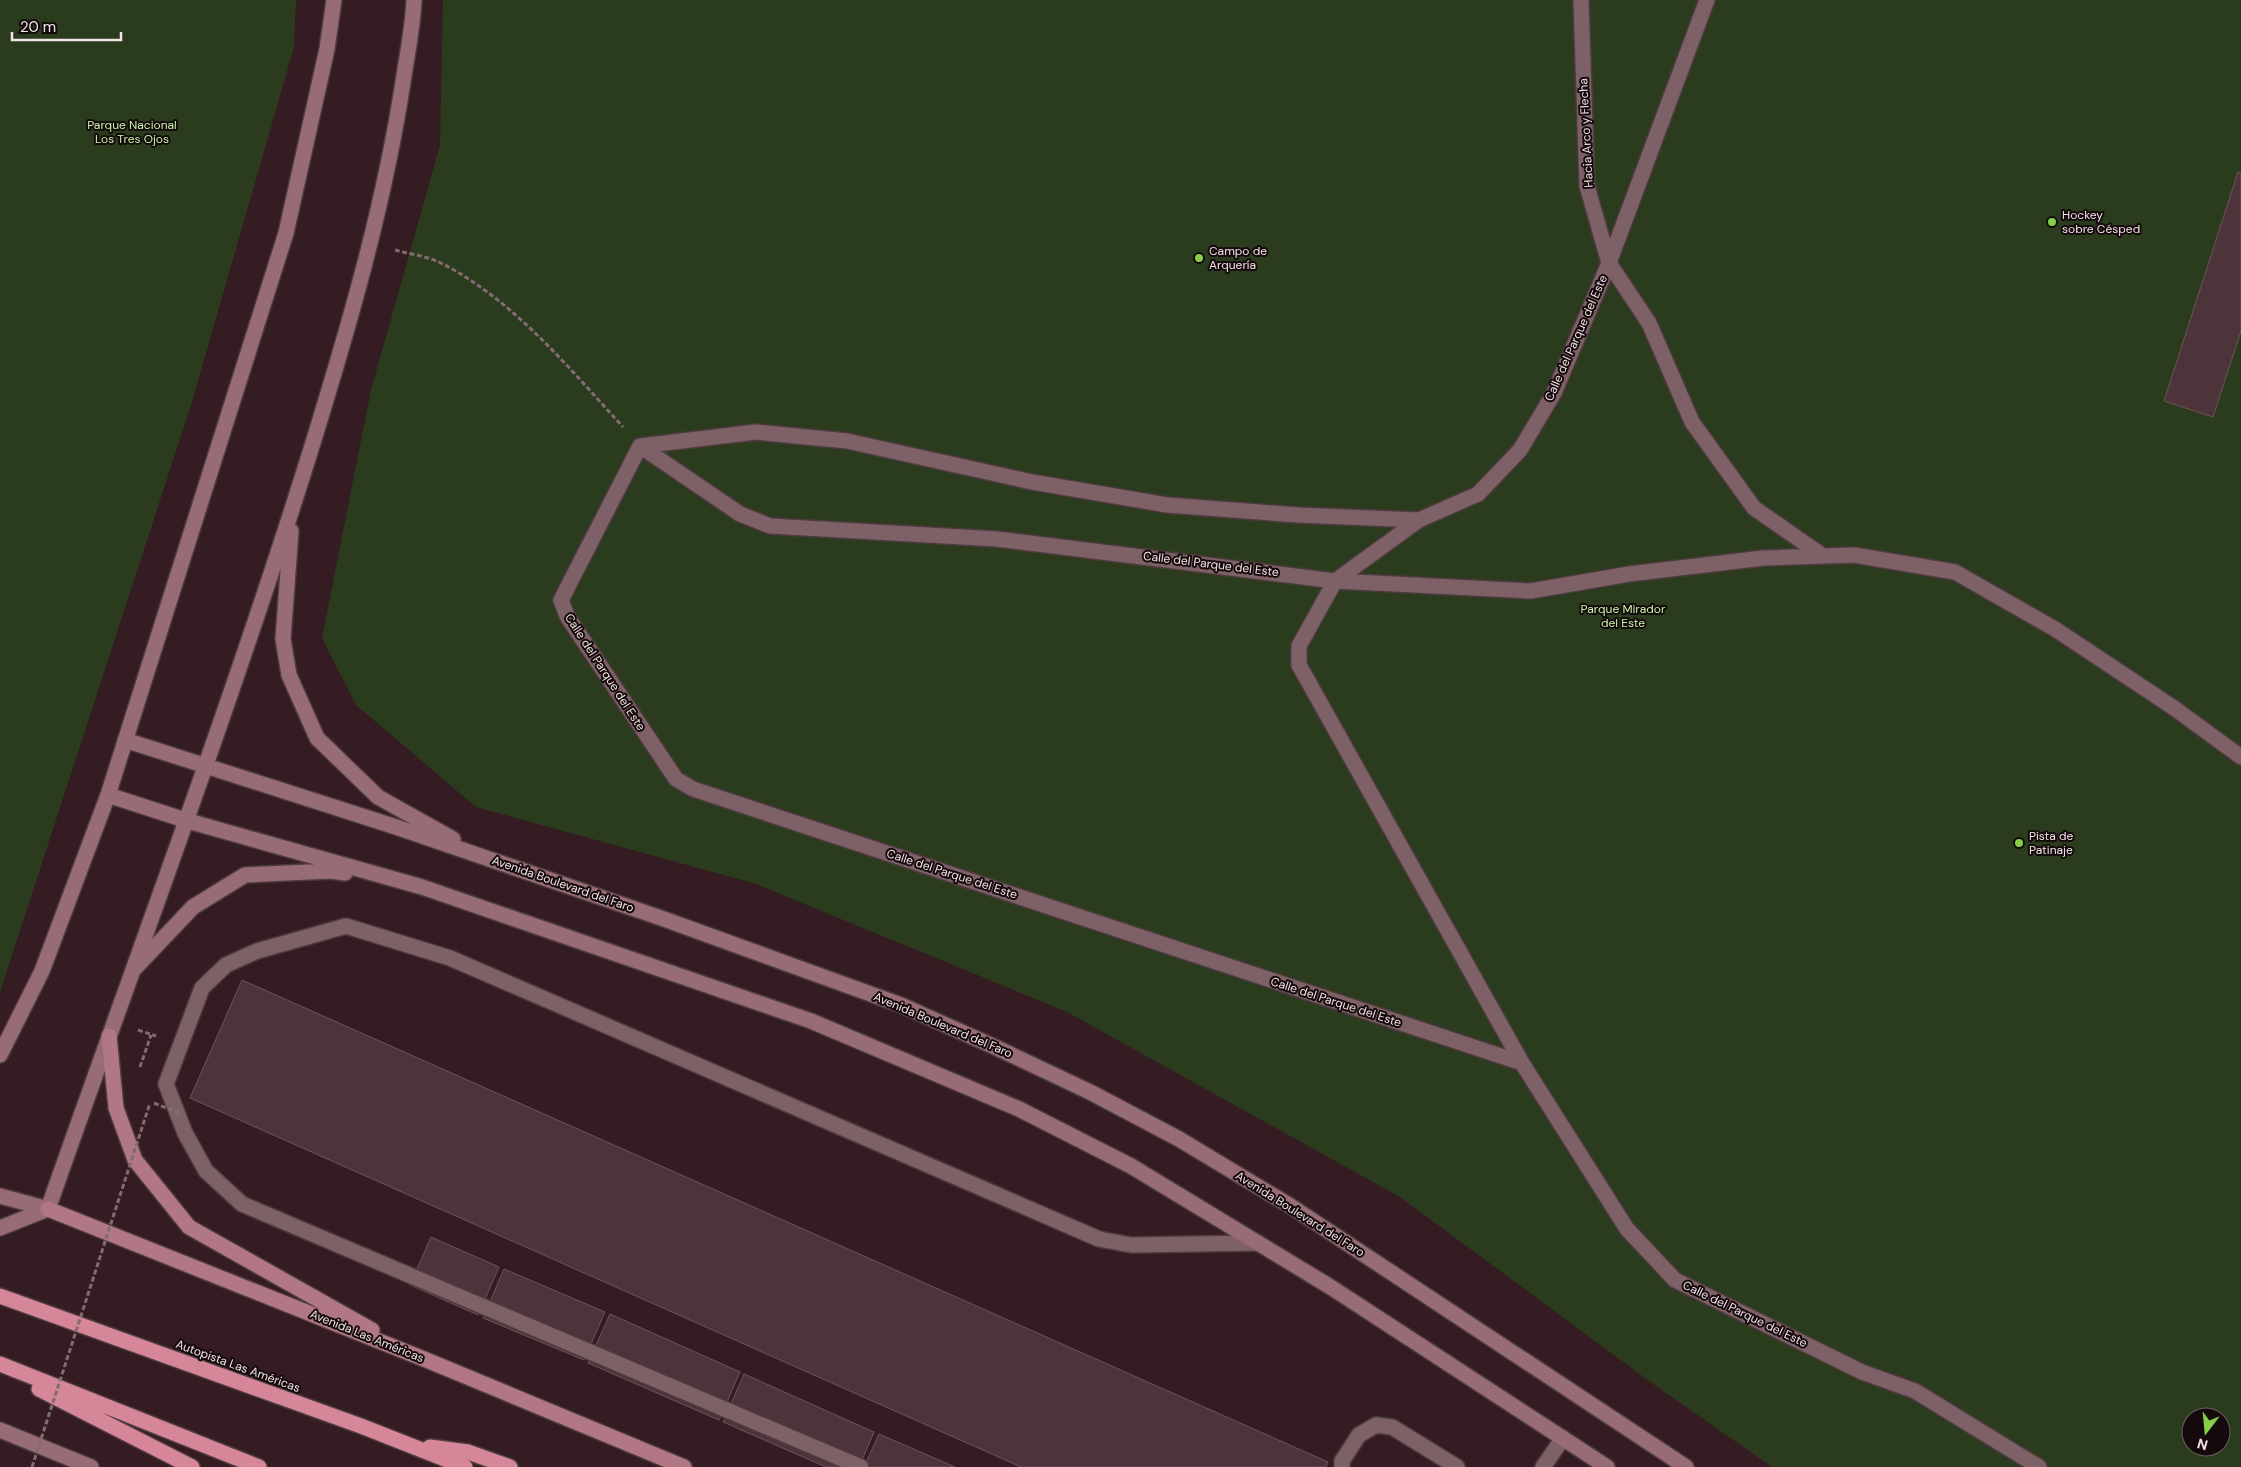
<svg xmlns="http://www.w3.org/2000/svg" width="2241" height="1467" viewBox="0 0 2241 1467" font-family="'DM Sans',sans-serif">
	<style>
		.green { fill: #2a3c1d; fill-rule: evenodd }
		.building { fill: #4d343a; stroke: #6f535a }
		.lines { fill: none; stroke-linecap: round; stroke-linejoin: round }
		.lane-casing { stroke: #4e3b40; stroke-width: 18 }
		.secondary-casing { stroke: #4e3b40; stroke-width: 18 }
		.primary-casing { stroke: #4e3b40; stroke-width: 18 }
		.highway-casing { stroke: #4e3b40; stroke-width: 18 }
		.path { stroke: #816c71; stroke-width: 3; stroke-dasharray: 5 2.5; stroke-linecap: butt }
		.lane { stroke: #7e6167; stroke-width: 15 }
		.secondary { stroke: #986c76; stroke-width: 15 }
		.primary { stroke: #b27785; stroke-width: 15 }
		.highway { stroke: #d58699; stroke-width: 15 }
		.path-bridge { stroke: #816c71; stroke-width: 3; stroke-dasharray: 5 2.5; stroke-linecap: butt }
		.poi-dot { fill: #87cf4a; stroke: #140a0c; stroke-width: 2 }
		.labels { text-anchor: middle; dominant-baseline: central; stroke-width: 4; stroke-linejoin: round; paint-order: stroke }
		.park-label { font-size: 12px; fill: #c7f3aa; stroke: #140a0c }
		.street-label { font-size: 12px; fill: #f3e2e6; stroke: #140a0c }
		.poi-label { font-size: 12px; fill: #f3e2e6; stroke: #140a0c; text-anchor: start }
	</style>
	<rect width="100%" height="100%" fill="#341c22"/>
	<!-- green -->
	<path class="green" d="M0,0H296L294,47L192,402L0,992Z
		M443,0H2241V1467H1772L1656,1386L1400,1197L1067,1012L756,884L476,807L356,705L322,638L371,390L440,145ZM2191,1417H2221V1447H2191Z"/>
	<!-- building -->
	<path class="building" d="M2238,172L2241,173V331L2213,417L2164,401Z
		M242,980L1328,1462L1326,1467H1021L190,1098Z
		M431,1237L499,1267L478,1315L410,1285Z
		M504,1269L605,1312L584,1360L483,1318Z
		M610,1314L740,1372L719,1420L588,1363Z
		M744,1374L874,1432L859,1467H826L723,1422Z
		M879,1434L955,1467H864Z"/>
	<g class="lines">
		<!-- lane casing -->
		<g class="lane-casing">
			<path id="lane" d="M1581,0L1587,186L1609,263L1649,323L1692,422L1754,508L1823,556
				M1707,0L1609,263L1554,393L1520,450L1478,494L1419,520L1335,581L997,539L770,526L740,514L640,446L561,600L567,616L676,779L693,789L1522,1063L1627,1229L1675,1280L1862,1372L1915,1391L2039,1467
				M640,446L756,432L847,441L1032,482L1167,505L1298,515L1419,520
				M1522,1063L1299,665V646L1335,581L1531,591L1629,574L1763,558L1854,555L1955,572L2055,629L2174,708L2241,757
				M861,1467L242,1204L206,1171L185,1133L166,1084L202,988L226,965L257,951L346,926L450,958L1099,1239L1131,1245L1258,1243
				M1342,1467V1461L1359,1435L1376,1425L1392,1427L1457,1467
				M1543,1467L1563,1438"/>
		</g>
		<!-- secondary casing -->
		<g class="secondary-casing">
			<path id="secondary" d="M291,531L283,639L289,675L317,738L378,797L453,839
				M125,740L396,827L661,918L901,1005L995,1047L1090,1092L1179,1139L1292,1207L1686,1467
				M108,795L188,821L422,887L811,1021L1019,1109L1131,1166L1329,1286L1607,1467
				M136,967L193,907L245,875L331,871L345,873
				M0,1055L42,971L108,795L286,233L327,49L334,0
				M0,1196L48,1209
				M0,1228L48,1209C137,955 232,703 312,446C349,326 384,206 403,82C407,55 413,27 414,0
				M0,1430L91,1467"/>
		</g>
		<!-- primary casing -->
		<g class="primary-casing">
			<path id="primary" d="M109,1036L116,1108L135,1160L189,1227L372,1330
				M48,1209L424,1359L684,1467"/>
		</g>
		<!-- highway casing -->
		<g class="highway-casing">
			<path id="highway" d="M0,1296L361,1426L465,1467
				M0,1364L259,1467
				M39,1389L192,1467
				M430,1447L468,1452L510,1467"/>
		</g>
		<!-- path -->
		<path class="path" d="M395,250C409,254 426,256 439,262C513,299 568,367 623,427
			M138,1030L156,1036
			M140,1067L151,1035"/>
		<!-- lane -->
		<use href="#lane" class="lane"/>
		<!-- secondary -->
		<use href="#secondary" class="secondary"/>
		<!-- primary -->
		<use href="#primary" class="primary"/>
		<!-- highway -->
		<use href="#highway" class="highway"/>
		<!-- path-bridge -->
		<path class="path-bridge" d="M154,1103L179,1113
			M32,1467L150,1103"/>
	</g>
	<!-- markers -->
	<g class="poi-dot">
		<circle cx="2052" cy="222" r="5"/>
		<circle cx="1199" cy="258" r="5"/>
		<circle cx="2019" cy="843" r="5"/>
	</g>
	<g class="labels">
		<!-- park labels -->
		<g class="park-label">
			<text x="132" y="125">Parque Nacional<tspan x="132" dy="14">Los Tres Ojos</tspan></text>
			<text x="1623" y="609">Parque Mirador<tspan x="1623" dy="14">del Este</tspan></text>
		</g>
		<!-- street labels -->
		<g class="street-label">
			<text transform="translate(1586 133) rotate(-93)">Hacia Arco y Flecha</text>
			<text transform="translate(1576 338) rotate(-66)">Calle del Parque del Este</text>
			<text transform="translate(1211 564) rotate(7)">Calle del Parque del Este</text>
			<text transform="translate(605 672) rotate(57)">Calle del Parque del Este</text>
			<text transform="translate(952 874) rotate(18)">Calle del Parque del Este</text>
			<text transform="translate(563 884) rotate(19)">Avenida Boulevard del Faro</text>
			<text transform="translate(1336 1002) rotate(18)">Calle del Parque del Este</text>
			<text transform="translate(943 1025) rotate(23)">Avenida Boulevard del Faro</text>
			<text transform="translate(1300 1214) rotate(32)">Avenida Boulevard del Faro</text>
			<text transform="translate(1745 1314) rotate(26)">Calle del Parque del Este</text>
			<text transform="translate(367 1336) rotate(22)">Avenida Las Américas</text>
			<text transform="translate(238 1366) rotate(20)">Autopista Las Américas</text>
		</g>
		<!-- poi labels -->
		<g class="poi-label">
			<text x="2062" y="215">Hockey<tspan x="2062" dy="14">sobre Césped</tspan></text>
			<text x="1209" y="251">Campo de<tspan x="1209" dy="14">Arquería</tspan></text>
			<text x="2029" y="836">Pista de<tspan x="2029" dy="14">Patinaje</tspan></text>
		</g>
	</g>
	<!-- north arrow -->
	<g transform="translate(2206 1432) rotate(196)"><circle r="24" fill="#140a0c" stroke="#6d6063"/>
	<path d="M0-4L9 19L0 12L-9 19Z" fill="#87cf4a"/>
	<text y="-8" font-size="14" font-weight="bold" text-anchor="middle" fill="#f3e2e6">N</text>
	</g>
	<!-- scale -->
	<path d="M12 32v8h109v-8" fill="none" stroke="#f3e2e6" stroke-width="2.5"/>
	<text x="20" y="32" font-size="15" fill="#f3e2e6" stroke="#140a0c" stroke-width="4" paint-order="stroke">20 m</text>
</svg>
